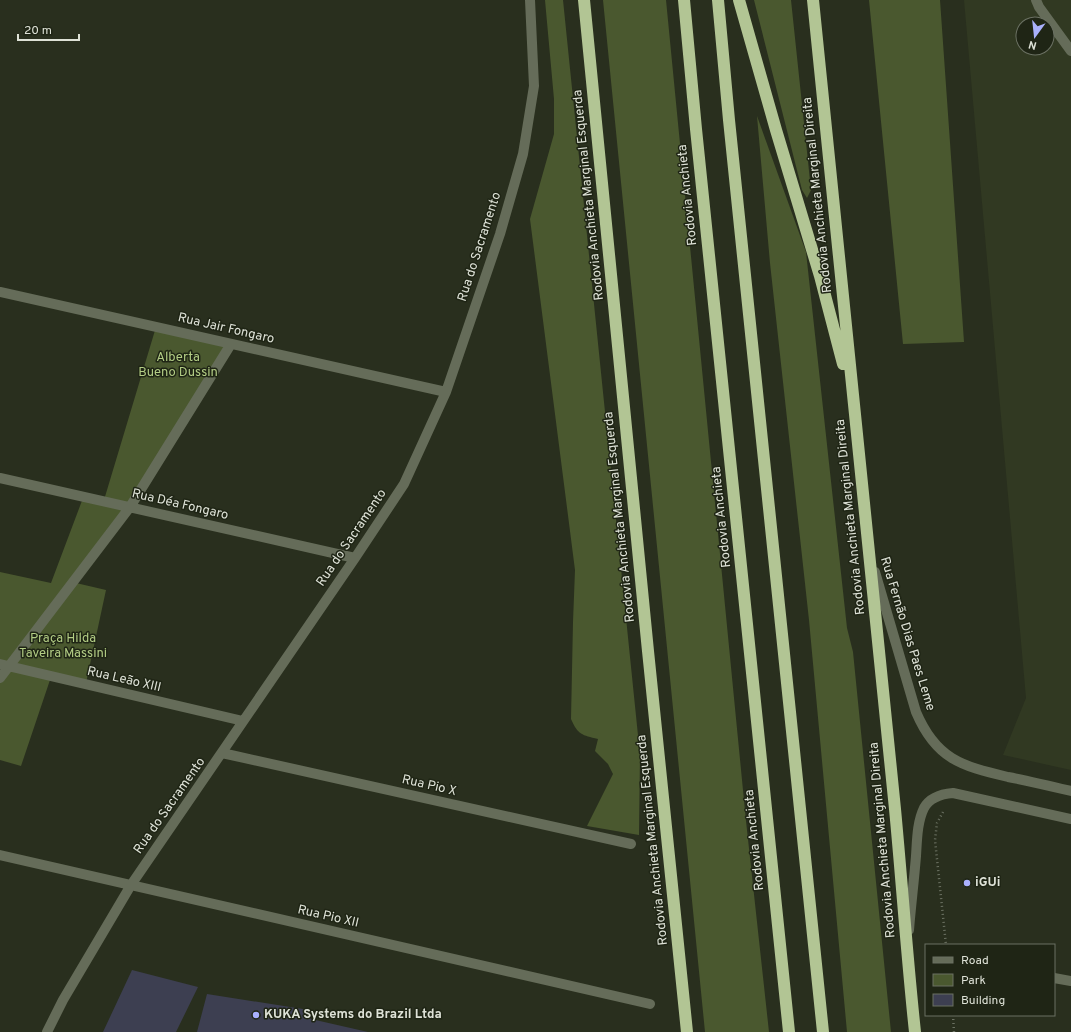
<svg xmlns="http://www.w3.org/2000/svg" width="1071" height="1032" viewBox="0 0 1071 1032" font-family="Overpass,sans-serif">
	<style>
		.built { fill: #313922; fill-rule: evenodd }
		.green { fill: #4a582f }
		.building { fill: #3d3f51 }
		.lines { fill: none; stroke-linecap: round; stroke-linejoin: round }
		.path { stroke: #6c7263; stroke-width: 2.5; stroke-dasharray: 1 3; stroke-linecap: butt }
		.minor { stroke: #656c59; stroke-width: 10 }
		.highway { stroke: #b2c594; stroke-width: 12 }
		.poi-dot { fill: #a9b0fc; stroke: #1f2515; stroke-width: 1.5 }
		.labels { text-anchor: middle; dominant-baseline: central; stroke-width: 3; stroke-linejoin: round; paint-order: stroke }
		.street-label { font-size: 13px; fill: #dee2d7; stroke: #1f2515 }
		.park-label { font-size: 13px; fill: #b3cd85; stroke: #1f2515 }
		.poi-label { font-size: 13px; font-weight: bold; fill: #dee2d7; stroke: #1f2515; text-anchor: start }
	</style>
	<rect width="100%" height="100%" fill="#292f1e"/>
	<!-- built -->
	<path class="built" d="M964,0H1071V770L1003,755L1026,698ZM1023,24H1047V48H1023Z"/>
	<!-- green -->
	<path class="green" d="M545,0H563L640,755L639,835L587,826L613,774L608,764L595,751L598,739C582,735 578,735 571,719L573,622L575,570L530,219L554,134V99Z
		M603,0H666L746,821L769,1032H705Z
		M754,0H791L811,190L807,198L802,190Z
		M869,0H940L964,342L903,344Z
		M757,116L806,252L847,628L853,652L891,1032H847L809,620L770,263Z
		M156,327L227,345L129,506L104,500Z
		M83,498L128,508L8,664L0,663V572L51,583Z
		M76,583L106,590L86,683L10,665Z
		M9,667L51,677L21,766L0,760V680Z"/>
	<!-- building -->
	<path class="building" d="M132,970L198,987L176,1032H103Z
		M207,994L309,1010L311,1019L368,1032H197Z"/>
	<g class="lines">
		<!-- path -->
		<path class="path" d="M943,812L937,823L935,840L946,945
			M953,1015L954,1032"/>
		<!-- minor -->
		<path class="minor" d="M1036,0L1039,7L1071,51
			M0,292L446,392
			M0,478L355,558
			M875,572L916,712C936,759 961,766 1008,777C1029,781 1050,786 1071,791
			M0,664L243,721
			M0,678L130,507L231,344
			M222,753L631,844
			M0,855L650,1004
			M909,930C911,905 914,881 916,856C917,841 917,822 924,808C930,797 941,794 953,793L1071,819
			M1054,978L1071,981
			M47,1032L63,1000L131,885L355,558L404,484L446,392L500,234L523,154L534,86L530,0"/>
		<!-- highway -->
		<path class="highway" d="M584,0L648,651L687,1032
			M684,0L696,129L789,1032
			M718,0L729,120L823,1032
			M739,0L776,130L820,276L843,364
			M813,0C840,270 868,539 895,809C902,883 907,958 915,1032"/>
	</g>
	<!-- markers -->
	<g class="poi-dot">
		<circle cx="967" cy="883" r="4"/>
		<circle cx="256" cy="1015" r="4"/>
	</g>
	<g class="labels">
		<!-- street labels -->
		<g class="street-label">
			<text transform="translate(589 195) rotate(-96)">Rodovia Anchieta Marginal Esquerda</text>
			<text transform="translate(688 195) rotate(-96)">Rodovia Anchieta</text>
			<text transform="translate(818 195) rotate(-96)">Rodovia Anchieta Marginal Direita</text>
			<text transform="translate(480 247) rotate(-72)">Rua do Sacramento</text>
			<text transform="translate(226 329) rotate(13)">Rua Jair Fongaro</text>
			<text transform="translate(180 505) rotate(13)">Rua Déa Fongaro</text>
			<text transform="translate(620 517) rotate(-96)">Rodovia Anchieta Marginal Esquerda</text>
			<text transform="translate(722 517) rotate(-96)">Rodovia Anchieta</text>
			<text transform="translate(851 517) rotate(-96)">Rodovia Anchieta Marginal Direita</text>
			<text transform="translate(352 538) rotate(-56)">Rua do Sacramento</text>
			<text transform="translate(907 634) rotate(73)">Rua Fernão Dias Paes Leme</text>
			<text transform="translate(124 680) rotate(13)">Rua Leão XIII</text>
			<text transform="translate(429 786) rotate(13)">Rua Pio X</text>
			<text transform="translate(170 806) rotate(-55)">Rua do Sacramento</text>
			<text transform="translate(653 840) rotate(-96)">Rodovia Anchieta Marginal Esquerda</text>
			<text transform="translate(755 840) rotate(-96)">Rodovia Anchieta</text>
			<text transform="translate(883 840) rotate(-95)">Rodovia Anchieta Marginal Direita</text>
			<text transform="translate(328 917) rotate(13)">Rua Pio XII</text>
		</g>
		<!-- park labels -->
		<g class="park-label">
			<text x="178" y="358">Alberta<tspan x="178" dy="15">Bueno Dussin</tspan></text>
			<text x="63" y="639">Praça Hilda<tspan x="63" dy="15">Taveira Massini</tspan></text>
		</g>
		<!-- poi labels -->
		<g class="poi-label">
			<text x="975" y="883">iGUi</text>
			<text x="264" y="1015">KUKA Systems do Brazil Ltda</text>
		</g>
	</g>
	<!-- legend -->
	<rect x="925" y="944" width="130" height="72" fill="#1f2515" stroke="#6b7163"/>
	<rect x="933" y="957" width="20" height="6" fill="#656c59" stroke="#6b7163"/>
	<text x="961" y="964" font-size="12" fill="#dee2d7">Road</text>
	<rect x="933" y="974" width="20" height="12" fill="#4a582f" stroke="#6b7163"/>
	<text x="961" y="984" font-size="12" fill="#dee2d7">Park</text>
	<rect x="933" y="994" width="20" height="12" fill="#3d3f51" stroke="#6b7163"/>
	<text x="961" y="1004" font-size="12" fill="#dee2d7">Building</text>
	<!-- north arrow -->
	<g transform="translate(1035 36) rotate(195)"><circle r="19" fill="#1f2515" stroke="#6b7163"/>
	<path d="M0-3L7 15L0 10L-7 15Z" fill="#a9b0fc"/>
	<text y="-6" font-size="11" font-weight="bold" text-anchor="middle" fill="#dee2d7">N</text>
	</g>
	<!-- scale -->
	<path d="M18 34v6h61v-6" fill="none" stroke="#dee2d7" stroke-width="2"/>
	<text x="24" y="34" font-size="12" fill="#dee2d7" stroke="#1f2515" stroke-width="3" paint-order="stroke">20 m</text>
</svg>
